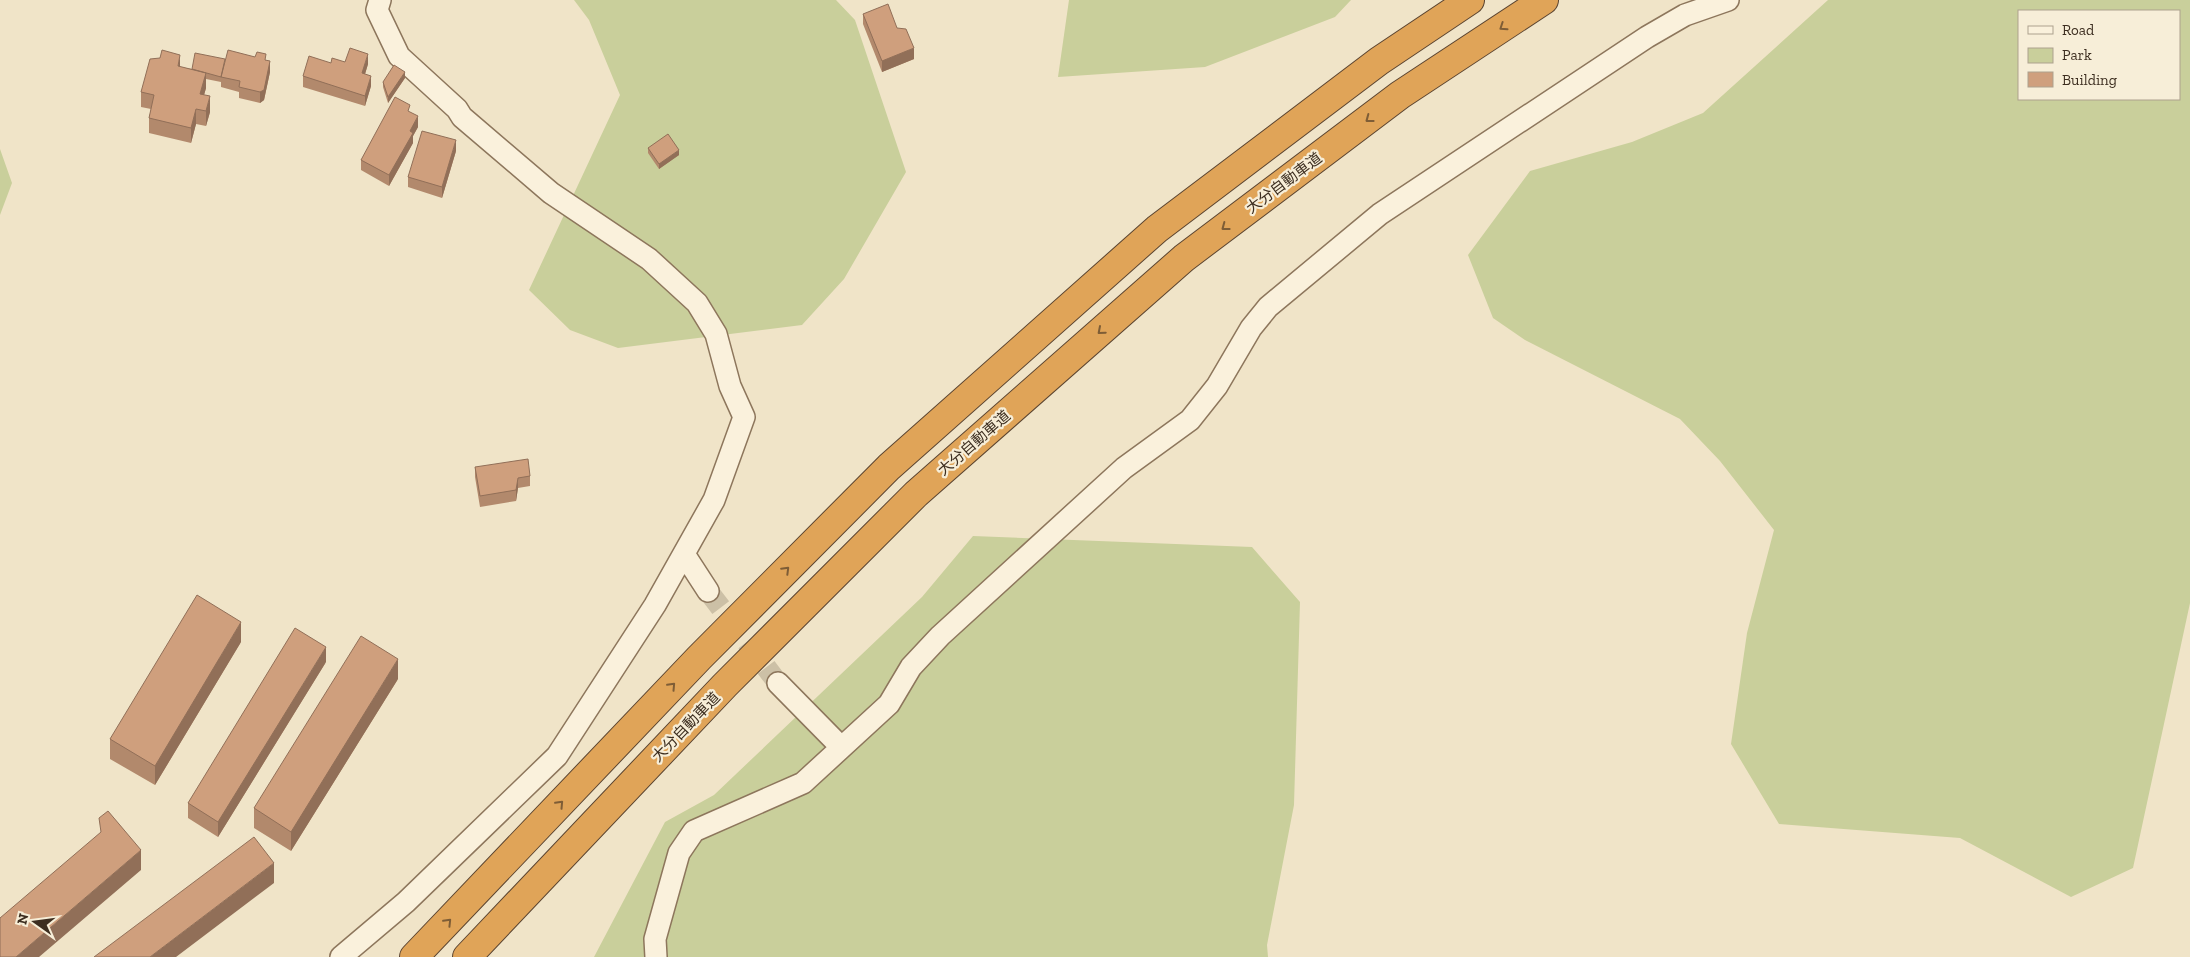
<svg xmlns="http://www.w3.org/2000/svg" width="2190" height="957" viewBox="0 0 2190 957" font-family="'Zilla Slab','Noto Sans JP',serif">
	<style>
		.green { fill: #c9cf9b; fill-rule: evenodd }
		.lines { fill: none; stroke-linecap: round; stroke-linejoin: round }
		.minor-tunnel { stroke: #ccc0a6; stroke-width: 21; stroke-dasharray: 21 11; stroke-linecap: butt }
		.minor-casing { stroke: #8d765c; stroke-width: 24 }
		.motorway-casing { stroke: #5b4430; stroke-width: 30 }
		.minor { stroke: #faf1dc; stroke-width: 21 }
		.motorway { stroke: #e0a458; stroke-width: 28 }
		.wall { fill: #b2896c }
		.shaded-wall { fill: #916f58 }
		.building { fill: #cf9f7d; stroke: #916f58 }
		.oneway { stroke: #7e5d36 }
		.labels { text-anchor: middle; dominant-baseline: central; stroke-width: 4.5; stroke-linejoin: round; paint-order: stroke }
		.street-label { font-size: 15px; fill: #3d2e20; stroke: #f7eed8 }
	</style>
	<rect width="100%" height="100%" fill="#f0e4c8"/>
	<!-- green -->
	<path class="green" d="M574,0H836L855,20L906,172L844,279L802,325L618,348L570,330L529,290L620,95L589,20Z
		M1069,0H1351L1335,17L1205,67L1058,77Z
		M1828,0H2190V603L2133,868L2071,897L1960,838L1779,824L1731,744L1747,633L1774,530L1720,461L1680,419L1525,340L1493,318L1468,255L1530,171L1632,142L1703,113ZM2019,11H2179V99H2019Z
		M0,149L12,183L0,215Z
		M973,536L1252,547L1300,602L1294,805L1267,945L1268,957H594L665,822L714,795L922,597Z"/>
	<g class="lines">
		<!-- minor-tunnel -->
		<path class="minor-tunnel" d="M708,591L778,683"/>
		<!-- minor casing -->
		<g class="minor-casing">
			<path id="minor" d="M684,554L708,591
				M778,683L841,747
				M341,957L406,902L557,756L655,605L714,500L744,417L730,386L716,334L697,303L649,259L551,193L462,117L457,109L399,56L377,10L380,0
				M656,957L655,939L679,853L694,831L803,783L889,704L911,667L940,636L1124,468L1190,420L1217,386L1251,328L1268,307L1380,214L1647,37L1685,15L1728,0"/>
		</g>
		<!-- motorway casing -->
		<g class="motorway-casing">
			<path id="motorway" d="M414,957L699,658L889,467L1157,229L1379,61L1470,0
				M467,957L725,685L916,494L1184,258L1400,95L1544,0"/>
		</g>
		<!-- minor -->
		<use href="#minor" class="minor"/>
		<!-- motorway -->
		<use href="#motorway" class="motorway"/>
	</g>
	<!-- wall -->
	<path class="wall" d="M863,14L897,28L914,59L882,72L863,24Z
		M266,60L270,72L264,100L260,103L239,98V92L221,87V78V82L206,79V88L204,95L210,112L206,126L196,124L191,143L149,133V118L151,109L141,107V92L180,67L192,69L225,64Z
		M345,62L368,64L365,74L371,86L365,106L303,87V76L331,63Z
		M405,78L388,103L383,87V82Z
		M410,112L418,127L413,136V143L389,186L361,170V160Z
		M648,148L679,155L659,169L648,153Z
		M456,151L442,198L408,187V177Z
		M475,467L530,476V486L518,488L516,501L480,507L475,477Z
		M241,642L155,785L110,759V739Z
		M326,662L218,837L188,818V803Z
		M398,679L291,851L254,828V808Z"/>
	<!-- shaded-wall -->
	<path class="shaded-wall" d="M914,48V59L882,72V61Z
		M368,54V64L362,84V73Z
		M180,55V70L178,66Z
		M270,61V72L264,100L260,103V92Z
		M405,72V78L388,103V97Z
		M206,73V88L200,109V94Z
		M371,76V86L365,106V96Z
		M210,96V112L206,126V111Z
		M196,109V124L191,143V128Z
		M418,116V127L413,136V143L389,186V175L410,131Z
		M456,140V151L442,198V187Z
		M679,150V155L659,169V164Z
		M518,478V488L516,501V490Z
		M241,622V642L155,785V766Z
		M326,647V662L218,837V822Z
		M398,659V679L291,851V832Z
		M141,850V870L39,957H16Z
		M274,863V883L176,957H150Z"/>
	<!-- building -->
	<path class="building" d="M888,4L897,28L906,29L914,48L882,61L863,14Z
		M350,48L368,54L362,73L371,76L365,96L303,76L309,56L331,63L332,58L345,62Z
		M162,50L180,55L178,66L206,73L200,94L210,96L206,111L196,109L191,128L149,118L154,95L141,92L150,59L160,58Z
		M228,50L255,57L257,52L266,54L265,60L270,61L264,90L260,92L239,87L240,81L221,77Z
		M195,53L225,59L221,77L192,69Z
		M394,65L405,72L388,97L383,82Z
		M395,97L410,105L408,111L418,116L410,131L413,133L389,175L361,160Z
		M422,131L456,140L442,187L408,177Z
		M668,134L679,150L659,164L648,148Z
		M528,459L530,476L518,478L516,490L480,496L475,467Z
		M197,595L241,622L155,766L110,739Z
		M295,628L326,647L218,822L188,803Z
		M361,636L398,659L291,832L254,808Z
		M108,811L141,850L16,957H0V918L101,832L99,818Z
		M254,837L274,863L150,957H94Z"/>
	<!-- one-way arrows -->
	<defs><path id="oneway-chevron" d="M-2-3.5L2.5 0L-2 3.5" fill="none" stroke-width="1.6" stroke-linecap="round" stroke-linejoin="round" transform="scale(1.25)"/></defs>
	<g class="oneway">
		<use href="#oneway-chevron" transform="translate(1503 27) rotate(146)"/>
		<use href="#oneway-chevron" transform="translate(1369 119) rotate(143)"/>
		<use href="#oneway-chevron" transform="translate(1225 227) rotate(143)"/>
		<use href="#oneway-chevron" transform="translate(1101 331) rotate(139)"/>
		<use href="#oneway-chevron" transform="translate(786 570) rotate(-45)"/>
		<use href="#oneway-chevron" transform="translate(672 686) rotate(-47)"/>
		<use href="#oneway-chevron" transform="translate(560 804) rotate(-47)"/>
		<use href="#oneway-chevron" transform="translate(448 922) rotate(-46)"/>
	</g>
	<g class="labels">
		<!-- street labels -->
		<g class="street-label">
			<text transform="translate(1284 183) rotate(-37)">大分自動車道</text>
			<text transform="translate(974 443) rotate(-41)">大分自動車道</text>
			<text transform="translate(686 727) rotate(-46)">大分自動車道</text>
		</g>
	</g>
	<!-- legend -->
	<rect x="2018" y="10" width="162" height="90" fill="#f7eed8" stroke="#ada18e"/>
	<rect x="2028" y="26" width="25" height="8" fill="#faf1dc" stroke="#ada18e"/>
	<text x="2062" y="35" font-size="15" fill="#3d2e20">Road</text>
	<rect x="2028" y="48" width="25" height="15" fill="#c9cf9b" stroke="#ada18e"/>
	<text x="2062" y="60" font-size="15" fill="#3d2e20">Park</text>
	<rect x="2028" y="72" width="25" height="15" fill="#cf9f7d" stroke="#ada18e"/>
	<text x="2062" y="85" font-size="15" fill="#3d2e20">Building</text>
	<!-- north arrow -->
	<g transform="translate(35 922) rotate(284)" stroke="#f7eed8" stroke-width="4" paint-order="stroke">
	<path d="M0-4L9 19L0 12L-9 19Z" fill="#3d2e20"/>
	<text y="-8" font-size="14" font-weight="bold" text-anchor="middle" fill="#3d2e20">N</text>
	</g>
</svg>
